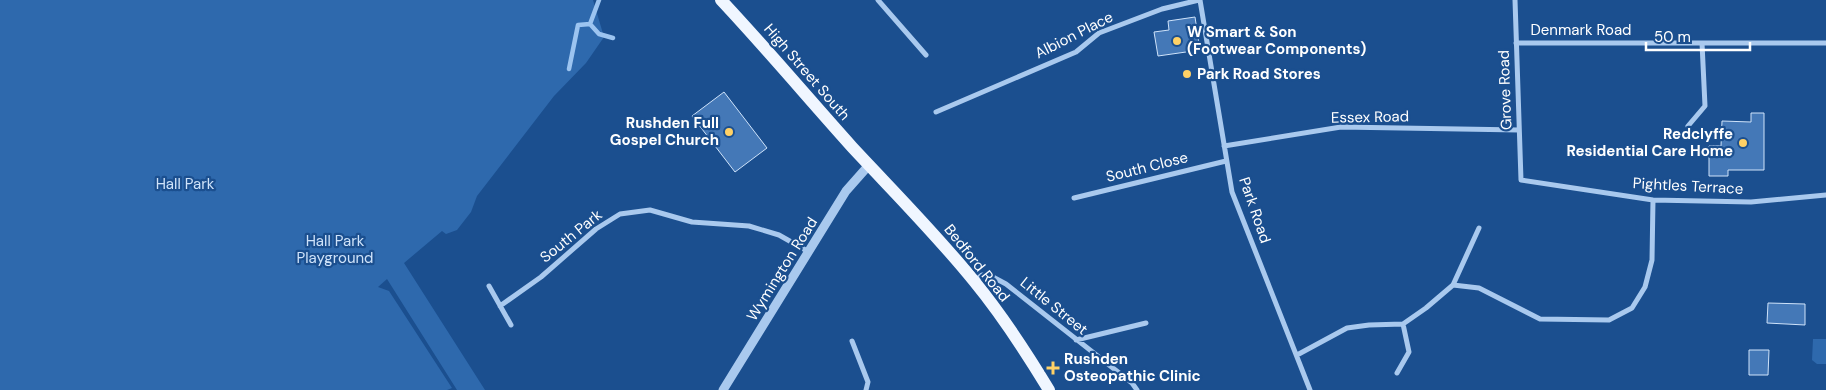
<svg xmlns="http://www.w3.org/2000/svg" width="1826" height="390" viewBox="0 0 1826 390" font-family="'DM Sans',sans-serif">
	<style>
		.green { fill: #2e69ad }
		.lines { fill: none; stroke-linecap: round; stroke-linejoin: round }
		.stream { stroke: #9cc4f0; stroke-width: 4.5 }
		.building { fill: #4478b7; stroke: #cfe3fa }
		.minor { stroke: #a9c9ee; stroke-width: 5 }
		.tertiary { stroke: #a9c9ee; stroke-width: 9 }
		.primary { stroke: #f0f6ff; stroke-width: 12 }
		.poi-dot { fill: #ffd166; stroke: #1b4f8f; stroke-width: 2 }
		.labels { text-anchor: middle; dominant-baseline: central; stroke-width: 4.5; stroke-linejoin: round; paint-order: stroke }
		.street-label { font-size: 15px; fill: #fff; stroke: #1b4f8f }
		.poi-label { font-size: 15px; font-weight: bold; fill: #fff; stroke: #1b4f8f; text-anchor: start }
		.park-label { font-size: 15px; fill: #cfe3fa; stroke: #1b4f8f }
	</style>
	<rect width="100%" height="100%" fill="#1b4f8f"/>
	<!-- green -->
	<path class="green" d="M0,0H593L604,37L586,63L554,96L477,196L471,212L457,230L446,234L442,231L404,263L485,390H457L387,279L378,287L389,291L452,388L447,390H0Z
		M1813,339H1826V364H1817L1812,360Z"/>
	<g class="lines">
		<!-- stream -->
		<path class="stream" d="M590,24L599,34L613,38
			M569,69L578,25L590,24L599,0"/>
	</g>
	<!-- building -->
	<path class="building" d="M1195,17L1200,50L1158,56L1154,32L1169,30L1168,21Z
		M724,92L767,148L735,172L692,116Z
		M1751,113H1764V170H1728V176H1709V146H1721L1722,121L1751,122Z
		M1768,303L1805,304V325L1767,323Z
		M1749,350H1769L1768,375H1749Z"/>
	<g class="lines">
		<!-- minor -->
		<path class="minor" d="M878,0L926,55
			M1200,0L1232,192L1310,390
			M1515,0L1521,180L1653,200L1751,202L1826,195
			M1516,43H1826
			M936,112L1076,52L1099,33L1162,9L1199,0
			M1688,126L1705,106L1702,43
			M1224,146L1341,127L1519,130
			M1074,198L1226,161
			M975,281L982,275L991,276L1006,284L1132,383L1137,390
			M1453,285L1479,228
			M489,286L511,325
			M500,306L541,277L596,229L620,214L650,210L692,222L749,226L779,235L809,252
			M1076,340L1146,323
			M852,341L868,382L866,390
			M1297,355L1347,328L1369,325L1403,324L1426,308L1453,285L1479,288L1540,319L1609,320L1632,308L1645,287L1652,260L1653,200
			M1397,373L1409,352L1403,324"/>
		<!-- tertiary -->
		<path class="tertiary" d="M723,390L846,191L869,165"/>
		<!-- primary -->
		<path class="primary" d="M721,0C766,48 808,98 852,147C893,191 936,234 974,281C1002,315 1026,352 1049,390"/>
	</g>
	<!-- markers -->
	<g class="poi-dot">
		<circle cx="1177" cy="41" r="5"/>
		<circle cx="1187" cy="74" r="5"/>
		<circle cx="729" cy="132" r="5"/>
		<circle cx="1743" cy="143" r="5"/>
		<path d="M1050.5 360.5h5v5h5v5h-5v5h-5v-5h-5v-5h5z"/>
	</g>
	<g class="labels">
		<!-- street labels -->
		<g class="street-label">
			<text x="1581" y="30">Denmark Road</text>
			<text transform="translate(1074 35) rotate(-27)">Albion Place</text>
			<text transform="translate(807 72) rotate(49)">High Street South</text>
			<text transform="translate(1505 90) rotate(-92)">Grove Road</text>
			<text transform="translate(1370 117) rotate(-1)">Essex Road</text>
			<text transform="translate(1147 167) rotate(-14)">South Close</text>
			<text transform="translate(1688 186) rotate(3)">Pightles Terrace</text>
			<text transform="translate(1255 210) rotate(71)">Park Road</text>
			<text transform="translate(571 236) rotate(-39)">South Park</text>
			<text transform="translate(977 263) rotate(51)">Bedford Road</text>
			<text transform="translate(782 269) rotate(-58)">Wymington Road</text>
			<text transform="translate(1054 306) rotate(39)">Little Street</text>
		</g>
		<!-- poi labels -->
		<g class="poi-label">
			<text x="1187" y="32">W Smart &amp; Son<tspan x="1187" dy="17">(Footwear Components)</tspan></text>
			<text x="1197" y="74">Park Road Stores</text>
			<text x="719" y="123" text-anchor="end">Rushden Full<tspan x="719" dy="17">Gospel Church</tspan></text>
			<text x="1733" y="134" text-anchor="end">Redclyffe<tspan x="1733" dy="17">Residential Care Home</tspan></text>
			<text x="1064" y="359">Rushden<tspan x="1064" dy="17">Osteopathic Clinic</tspan></text>
		</g>
		<!-- park labels -->
		<g class="park-label">
			<text x="185" y="184">Hall Park</text>
			<text x="335" y="241">Hall Park<tspan x="335" dy="17">Playground</tspan></text>
		</g>
	</g>
	<!-- scale -->
	<path d="M1646 42v8h104v-8" fill="none" stroke="#ffffff" stroke-width="2.5"/>
	<text x="1654" y="42" font-size="15" fill="#ffffff" stroke="#1b4f8f" stroke-width="4" paint-order="stroke">50 m</text>
</svg>
